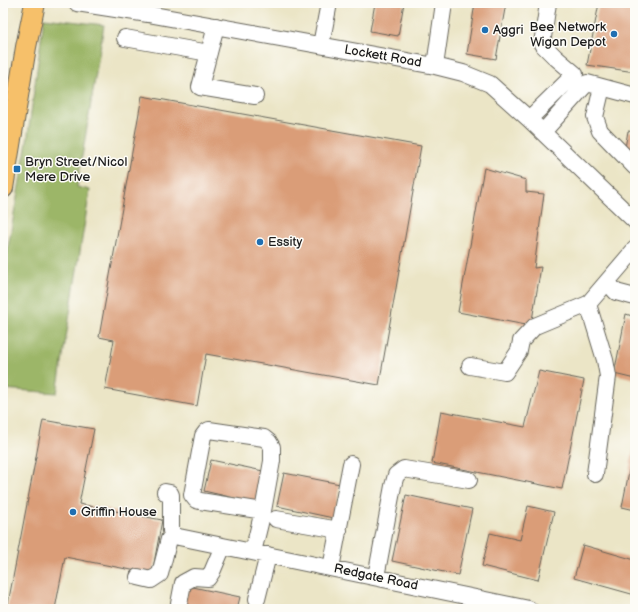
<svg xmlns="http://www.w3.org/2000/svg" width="638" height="612" viewBox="0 0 638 612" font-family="'Balsamiq Sans',sans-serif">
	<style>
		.forest { fill: #9cb667; stroke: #5c6942 }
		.building { fill: #da9d78 }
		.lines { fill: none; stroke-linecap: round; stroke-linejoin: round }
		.minor-casing { stroke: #646258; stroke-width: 18 }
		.major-casing { stroke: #646258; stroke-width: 22 }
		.minor { stroke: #fff; stroke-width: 16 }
		.major { stroke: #f6c06b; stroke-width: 20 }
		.poi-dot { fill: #1f6fb2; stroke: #fdfcf7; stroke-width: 1.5 }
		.labels { text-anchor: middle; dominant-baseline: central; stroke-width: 3; stroke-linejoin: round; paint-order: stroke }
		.poi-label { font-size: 13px; fill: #1c1c1c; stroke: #fdfcf7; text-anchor: start }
		.street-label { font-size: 13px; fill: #1c1c1c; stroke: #fdfcf7 }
	</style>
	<rect width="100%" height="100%" fill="#fdfcf7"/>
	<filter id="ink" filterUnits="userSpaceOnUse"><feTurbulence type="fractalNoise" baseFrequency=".025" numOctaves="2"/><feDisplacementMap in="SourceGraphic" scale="8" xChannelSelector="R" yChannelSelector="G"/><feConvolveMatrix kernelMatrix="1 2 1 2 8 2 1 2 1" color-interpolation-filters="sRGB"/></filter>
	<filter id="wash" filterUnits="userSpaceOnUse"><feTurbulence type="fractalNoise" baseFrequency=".012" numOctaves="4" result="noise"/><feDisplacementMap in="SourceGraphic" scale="16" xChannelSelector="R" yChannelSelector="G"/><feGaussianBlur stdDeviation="0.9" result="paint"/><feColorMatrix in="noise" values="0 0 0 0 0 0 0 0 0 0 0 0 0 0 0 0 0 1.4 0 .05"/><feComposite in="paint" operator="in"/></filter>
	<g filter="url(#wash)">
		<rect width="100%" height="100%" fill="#ebe5c6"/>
		<!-- forest -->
		<path class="forest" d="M44,18L104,25L77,187L90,190L57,393L3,389V275L27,142Z"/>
		<g id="blocks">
			<!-- building -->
			<path class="building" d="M375,3H404L398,36L370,31Z
				M475,3H506L496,59L467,54Z
				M599,3H635V72L587,65Z
				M142,96L421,146L379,385L206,354L197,406L105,389L114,340L99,337Z
				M628,131L635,132V150L625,148Z
				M484,168L526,180V192L544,194L534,268L541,267L531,326L458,312Z
				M626,314L635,317V379L614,374Z
				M539,371L584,380L562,489L432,463L441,411L525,427Z
				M43,420L94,429L79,504L162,520L152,574L65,557L55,609H7Z
				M634,446H635V510L622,507Z
				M211,460L263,471L256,503L204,491Z
				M284,473L340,484L333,518L277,506Z
				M406,495L472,509L458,575L392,561Z
				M528,506L554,512L538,580L482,566L490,533L520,540Z
				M583,545L635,560V595L574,578Z
				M188,586L240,597L237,609H183Z"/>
		</g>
	</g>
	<g filter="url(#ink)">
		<use href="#blocks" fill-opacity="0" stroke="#646258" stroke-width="1"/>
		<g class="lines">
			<!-- minor casing -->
			<g class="minor-casing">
				<path id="minor" d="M77,3L148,14L435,66L463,73L490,84L529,119L635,221
					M216,26L200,87L255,96
					M125,38L209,53
					M321,45L329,3
					M435,66L444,3
					M602,87L595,117L600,131L635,167
					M529,119L575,74L555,57L542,44L548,3
					M543,132L587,83L635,96
					M607,282L616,292L635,297
					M588,304L635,249
					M470,366L505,372L519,351L521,341L535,326L588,304L605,360L608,376L595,474
					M165,492L170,493L171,495V531L174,536L529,609
					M276,519L339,530
					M253,552L263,511L272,461V447L269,442L264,438L209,430L206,432L203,436L192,495L196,500L200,501L263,511
					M331,568L351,464
					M138,577L151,580L160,574L169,539L174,536
					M376,577L393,486L396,475L404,469L469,480
					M257,599L268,555
					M178,609L183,583L194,577L208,578L212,572L223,546"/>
			</g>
			<!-- major casing -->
			<g class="major-casing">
				<path id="major" d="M3,188L26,47L35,3"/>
			</g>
			<!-- minor -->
			<use href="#minor" class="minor"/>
			<!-- major -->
			<use href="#major" class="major"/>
		</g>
	</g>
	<!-- markers -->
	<g class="poi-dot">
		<circle cx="485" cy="30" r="4"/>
		<circle cx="614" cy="34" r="4"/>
		<rect x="13" y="165" width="8" height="8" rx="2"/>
		<circle cx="260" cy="242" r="4"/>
		<circle cx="73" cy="512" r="4"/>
	</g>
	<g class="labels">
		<!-- poi labels -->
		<g class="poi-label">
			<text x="606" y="27" text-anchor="end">Bee Network<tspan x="606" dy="15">Wigan Depot</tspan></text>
			<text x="493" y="30">Aggri</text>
			<text x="25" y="162">Bryn Street/Nicol<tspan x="25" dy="15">Mere Drive</tspan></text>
			<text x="268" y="242">Essity</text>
			<text x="81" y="512">Griffin House</text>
		</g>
		<!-- street labels -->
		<g class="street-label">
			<text transform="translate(383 56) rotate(10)">Lockett Road</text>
			<text transform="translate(376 577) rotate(12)">Redgate Road</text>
		</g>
	</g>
	<!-- margin -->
	<rect width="638" height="612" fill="none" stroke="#fdfcf7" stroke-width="16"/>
</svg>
